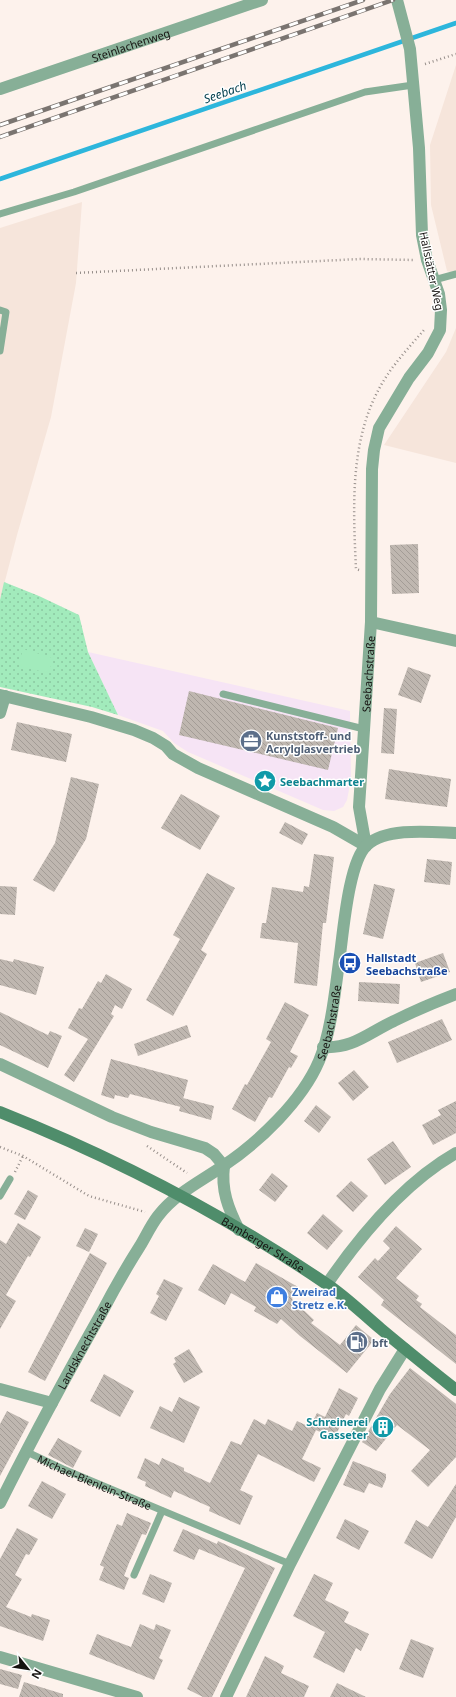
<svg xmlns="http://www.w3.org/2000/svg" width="456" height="1697" viewBox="0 0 456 1697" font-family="'Noto Sans',sans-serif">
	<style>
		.commercial { fill: #f6e4f5 }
		.built { fill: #f6e5db }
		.park { fill: url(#park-dots) }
		.garden { fill: #a2ebbc }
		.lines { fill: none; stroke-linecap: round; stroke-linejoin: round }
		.stream { stroke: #2db6dc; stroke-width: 4.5 }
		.building { fill: url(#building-back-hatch) }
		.path { stroke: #968e8a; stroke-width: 2.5; stroke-dasharray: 1 3; stroke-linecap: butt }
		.lane { stroke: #87af97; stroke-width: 7 }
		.street { stroke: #87af97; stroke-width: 12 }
		.secondary { stroke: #4f8d6b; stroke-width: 12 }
		.rail-casing { stroke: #7a7470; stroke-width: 4.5 }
		.rail { stroke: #fff; stroke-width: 3; stroke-dasharray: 9; stroke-linecap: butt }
		.labels { text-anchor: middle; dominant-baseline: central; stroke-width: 3; stroke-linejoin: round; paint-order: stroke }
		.street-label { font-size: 11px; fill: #151210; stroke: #fff }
		.service-label { font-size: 11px; font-weight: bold; fill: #4e5e75; stroke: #fff; text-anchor: start }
		.culture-label { font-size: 11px; font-weight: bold; fill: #0d838f; stroke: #fff; text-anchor: start }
		.transit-label { font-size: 11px; font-weight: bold; fill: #164399; stroke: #fff; text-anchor: start }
		.shop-label { font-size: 11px; font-weight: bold; fill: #366cbe; stroke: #fff; text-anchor: start }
		.water-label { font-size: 12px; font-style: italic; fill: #003d4c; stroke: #fff }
	</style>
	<defs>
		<pattern id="park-dots" width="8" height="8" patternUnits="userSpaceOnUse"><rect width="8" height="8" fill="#a2ebbc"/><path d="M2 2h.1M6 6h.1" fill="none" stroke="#8bc8a1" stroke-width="1.8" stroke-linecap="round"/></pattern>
		<pattern id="building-back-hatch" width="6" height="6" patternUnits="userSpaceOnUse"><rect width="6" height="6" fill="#bfb7b0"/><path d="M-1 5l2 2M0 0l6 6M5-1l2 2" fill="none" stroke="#a39c96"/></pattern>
	</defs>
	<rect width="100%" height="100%" fill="#fdf2ec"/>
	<!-- commercial -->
	<path class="commercial" d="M88,652L350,711L351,779L347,800L343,807L334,811L323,810L188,752L174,743L163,731L118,715Z"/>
	<!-- built -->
	<path class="built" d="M456,65V274L447,271L431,205L430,145Z
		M82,202L76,283L51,417L17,535L0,600V228Z
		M456,328V463L384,445L446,352Z"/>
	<!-- park -->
	<path class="park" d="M4,582L39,596L79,615L88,652L118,715L92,707L0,687V600Z"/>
	<!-- garden -->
	<path class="garden" d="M23,649L53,658L49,673L22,667L20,660Z"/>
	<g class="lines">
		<!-- stream -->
		<path class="stream" d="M0,179L456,23"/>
	</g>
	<!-- building -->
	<path class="building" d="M418,544L419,593L392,594L390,545Z
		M408,667L431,675L421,703L398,695Z
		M189,691L338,728L328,770L179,735Z
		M384,708L397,709L394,754L381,753Z
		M17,722L72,734L66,762L11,750Z
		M389,769L451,779L447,807L385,799Z
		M71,777L99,784L86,839L54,892L33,880L55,843Z
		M181,794L220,816L200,850L161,828Z
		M285,822L308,834L302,845L279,833Z
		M314,854L334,857L326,923H323L317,986L294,983L298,943L260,938L262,923H266L272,887L303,892L304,886L309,887Z
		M427,859L452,862L450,885L424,882Z
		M207,873L235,888L201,950L207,954L173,1016L146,1000L180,939L173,935Z
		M374,884L395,889L383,939L363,934Z
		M0,886L17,887L15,915L0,914Z
		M443,953L450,972L421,982L415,963Z
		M0,959L13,962L14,959L44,967L36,995L0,985Z
		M106,974L132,989L122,1009L115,1005L111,1014L114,1016L74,1082L64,1075L88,1039L68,1028L79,1008L82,1009L98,981L101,983Z
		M359,982L400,984L399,1004L358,1001Z
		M285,1002L309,1015L290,1052L298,1056L291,1068L289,1067L272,1098L269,1097L255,1122L232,1109L245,1084L247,1085L271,1042L266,1039Z
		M0,1012L48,1035L50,1031L62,1036L48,1068L0,1045Z
		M442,1019L452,1040L397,1063L388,1042Z
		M187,1025L191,1037L138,1056L134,1044Z
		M111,1059L188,1080L181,1107L130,1094L128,1098L115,1095L114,1099L101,1095Z
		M354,1070L369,1087L353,1101L338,1083Z
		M183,1098L214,1106L211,1120L179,1111Z
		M456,1101V1133L433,1145L422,1125L441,1115L438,1110Z
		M316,1105L331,1117L319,1133L304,1121Z
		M393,1141L411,1167L385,1185L367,1159Z
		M272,1173L288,1186L275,1202L259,1190Z
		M351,1181L368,1196L353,1212L336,1196Z
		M28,1190L38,1196L25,1220L14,1214Z
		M323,1214L343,1231L327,1250L307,1233Z
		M18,1223L41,1237L30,1257L28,1256L6,1295L16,1301L0,1329V1240L6,1244Z
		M396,1226L422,1249L396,1278L419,1296L416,1300L422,1304L420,1307L456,1335V1364L381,1305L384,1300L358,1277L375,1258L378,1261L390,1248L383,1241Z
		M85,1228L98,1234L89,1252L76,1246Z
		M90,1253L107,1263L45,1381L28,1372Z
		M256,1263L298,1287L292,1299L314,1320L311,1323L340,1345L356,1325L374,1340L347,1373L300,1336L281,1319L277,1324L254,1311L256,1307L231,1293L225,1305L198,1290L213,1264L245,1282Z
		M164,1279L183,1288L166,1321L150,1313L159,1296L156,1294Z
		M189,1349L203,1372L184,1383L173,1364L176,1362L174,1358Z
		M410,1368L456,1404V1457L428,1487L411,1471L430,1450L397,1425L376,1451L362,1442L390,1394Z
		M104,1374L134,1391L120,1417L90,1401Z
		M339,1388L358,1398L349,1416L346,1414L334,1439L310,1427L317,1413L325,1417Z
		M179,1397L200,1407L184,1443L150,1428L160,1406L172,1412Z
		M7,1411L29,1422L0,1476V1424Z
		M254,1419L265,1425L268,1419L292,1431L297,1421L316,1430L302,1459L321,1468L314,1482L258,1454L240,1490L253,1496L240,1525L209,1511L210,1507L174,1491L171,1498L145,1486L146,1482L137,1478L145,1458L159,1465L162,1458L184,1468V1471L210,1483L231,1441L241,1445Z
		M58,1438L82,1451L73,1468L48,1455Z
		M353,1461L386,1474V1479L382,1488L369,1483L364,1493L343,1485Z
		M42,1481L66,1494L52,1519L28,1506Z
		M456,1484V1517L432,1559L404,1543L416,1520L428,1527Z
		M127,1513L151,1523L146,1535L142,1534L129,1563L124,1576L129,1578L124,1590L99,1580L104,1567L100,1565L112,1536L117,1524L122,1526Z
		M345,1519L369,1531L359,1550L336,1538Z
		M17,1528L38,1539L29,1555L26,1554L15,1575L22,1579L6,1607L31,1617L32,1614L50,1620L43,1641L0,1626V1559Z
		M183,1529L217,1544L218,1541L275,1568L212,1697H203L187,1689L245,1568L199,1549L194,1560L173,1551Z
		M150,1574L172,1583L164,1603L142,1594Z
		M314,1574L333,1583L325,1600L349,1612L344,1622L369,1634L361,1651L356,1648L344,1673L313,1657L325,1632L293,1616Z
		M140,1624L154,1630L156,1624L171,1630L159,1658L163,1660L154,1680L89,1654L97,1634L131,1647Z
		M411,1639L434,1648L423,1678L399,1669Z
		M265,1656L284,1666L281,1673L309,1686L304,1697H246Z
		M0,1669L22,1675L18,1689L0,1684Z
		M24,1682L63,1694V1697H19Z
		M337,1683L366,1697H330Z"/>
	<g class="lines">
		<!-- path -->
		<path class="path" d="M425,64L456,54
			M76,273L360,259L415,260
			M359,570L356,569C353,504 349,434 386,377C397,360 411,345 424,330
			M147,1146L187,1173
			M0,1147L23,1156L89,1196L145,1212
			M15,1172L23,1156"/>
		<!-- lane -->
		<g class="lane">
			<path d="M0,214L74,192L365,92L413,85"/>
			<path d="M434,280L456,274"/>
			<path d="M0,310L6,312L0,351"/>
			<path d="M223,694L364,729"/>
			<path d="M0,1196L10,1179"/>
			<path id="s1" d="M27,1452L63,1469L290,1564"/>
			<path d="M134,1575L162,1511"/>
		</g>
		<!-- street -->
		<g class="street">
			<path id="s2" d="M0,89L262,0"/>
			<path d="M371,622L456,641"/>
			<path d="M0,695L91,717L134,730L153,738L166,746L173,754L198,768L333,827L366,846"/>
			<path d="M0,713L5,696"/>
			<path id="s3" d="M366,846L359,807L371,622L372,469L374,450L379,428L409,378L428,353L440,330L441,310L439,294L427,260L422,235L419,148L410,49L397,0"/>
			<path d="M323,1047C353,1049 368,1033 394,1021C414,1011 435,1002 456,994"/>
			<path d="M0,1064L112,1117L151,1132L205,1148L214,1154L224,1166"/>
			<path d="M224,1166C221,1190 228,1208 239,1230"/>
			<path d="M327,1284C360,1236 405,1182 456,1153"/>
			<path d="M0,1389L52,1403"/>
			<path id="s4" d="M0,1503C32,1439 66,1376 101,1314C113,1291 126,1268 140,1246C146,1236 151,1225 158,1216C176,1193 200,1182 223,1166C259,1142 302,1101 319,1061C331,1033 335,992 339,962C343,936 348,862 367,845C387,827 431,832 456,833"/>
			<path d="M0,1657L137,1697"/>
			<path d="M226,1697L290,1564L380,1389L405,1349"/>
		</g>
		<!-- secondary -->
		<path class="secondary" id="s5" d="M0,1112C113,1157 225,1215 325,1283C345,1296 363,1314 381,1329C406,1350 431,1370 456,1390"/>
		<!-- rail casing -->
		<g class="rail-casing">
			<path id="rail" d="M0,125L363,0
				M0,137L393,0"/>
		</g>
		<!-- rail -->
		<use href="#rail" class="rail"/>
	</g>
	<!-- icons -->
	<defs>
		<g id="office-disc" transform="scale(1.15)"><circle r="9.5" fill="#5c6f8a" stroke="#fff"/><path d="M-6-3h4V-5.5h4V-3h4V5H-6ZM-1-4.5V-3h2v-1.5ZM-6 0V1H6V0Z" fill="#fff"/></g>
		<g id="sight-disc" transform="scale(1.15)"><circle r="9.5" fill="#0f9aa8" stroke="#fff"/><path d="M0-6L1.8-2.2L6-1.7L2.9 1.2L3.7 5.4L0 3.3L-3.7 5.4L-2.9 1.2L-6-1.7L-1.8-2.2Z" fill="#fff"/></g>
		<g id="bus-disc" transform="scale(1.15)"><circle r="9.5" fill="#1a4fb4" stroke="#fff"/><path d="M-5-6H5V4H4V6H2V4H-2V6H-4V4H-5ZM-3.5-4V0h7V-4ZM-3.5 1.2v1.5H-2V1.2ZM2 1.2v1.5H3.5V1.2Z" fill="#fff"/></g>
		<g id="shop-disc" transform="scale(1.15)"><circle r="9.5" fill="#3f7fe0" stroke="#fff"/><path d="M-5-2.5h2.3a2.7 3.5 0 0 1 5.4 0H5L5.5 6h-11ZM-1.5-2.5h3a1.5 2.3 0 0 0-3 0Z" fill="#fff"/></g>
		<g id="fuel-disc" transform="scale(1.15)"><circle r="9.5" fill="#5c6f8a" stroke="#fff"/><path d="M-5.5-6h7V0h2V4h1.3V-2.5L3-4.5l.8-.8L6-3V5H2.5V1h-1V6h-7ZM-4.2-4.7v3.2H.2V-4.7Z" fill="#fff"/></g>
		<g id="building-disc" transform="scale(1.15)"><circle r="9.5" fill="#0f9aa8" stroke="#fff"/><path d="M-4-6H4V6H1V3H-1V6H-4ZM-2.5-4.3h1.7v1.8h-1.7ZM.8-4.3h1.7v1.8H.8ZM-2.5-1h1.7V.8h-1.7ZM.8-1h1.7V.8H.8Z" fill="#fff"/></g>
	</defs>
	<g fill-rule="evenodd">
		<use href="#office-disc" x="251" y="741"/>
		<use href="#sight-disc" x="265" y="781"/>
		<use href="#bus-disc" x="350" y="963"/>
		<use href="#shop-disc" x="277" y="1297"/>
		<use href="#fuel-disc" x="357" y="1342"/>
		<use href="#building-disc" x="383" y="1427"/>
	</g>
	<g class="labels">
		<!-- street labels -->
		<g class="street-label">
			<text stroke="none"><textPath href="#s2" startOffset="138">Steinlachenweg</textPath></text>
			<text transform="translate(432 271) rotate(78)">Hallstätter Weg</text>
			<text stroke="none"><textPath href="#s3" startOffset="173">Seebachstraße</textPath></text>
			<text stroke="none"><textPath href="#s4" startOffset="594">Seebachstraße</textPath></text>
			<text stroke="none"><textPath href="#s5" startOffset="295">Bamberger Straße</textPath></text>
			<text stroke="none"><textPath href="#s4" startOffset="179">Landsknechtstraße</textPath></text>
			<text stroke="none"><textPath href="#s1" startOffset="74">Michael-Bienlein-Straße</textPath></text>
		</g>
		<!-- service labels -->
		<g class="service-label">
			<text x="266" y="735">Kunststoff- und<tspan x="266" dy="13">Acrylglasvertrieb</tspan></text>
			<text x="372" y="1342">bft</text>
		</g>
		<!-- culture labels -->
		<g class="culture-label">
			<text x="280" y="781">Seebachmarter</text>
			<text x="368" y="1421" text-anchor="end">Schreinerei<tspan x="368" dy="13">Gasseter</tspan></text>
		</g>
		<!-- transit labels -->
		<g class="transit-label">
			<text x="366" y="957">Hallstadt<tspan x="366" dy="13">Seebachstraße</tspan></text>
		</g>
		<!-- shop labels -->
		<g class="shop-label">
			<text x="292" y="1291">Zweirad<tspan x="292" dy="13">Stretz e.K.</tspan></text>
		</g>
		<!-- water labels -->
		<g class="water-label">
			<text transform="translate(225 92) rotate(-19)">Seebach</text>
		</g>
	</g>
	<!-- north arrow -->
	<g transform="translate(28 1669) rotate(120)" stroke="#ffffff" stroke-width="3" paint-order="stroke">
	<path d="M0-3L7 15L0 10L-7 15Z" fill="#151210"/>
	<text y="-6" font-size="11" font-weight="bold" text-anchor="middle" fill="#151210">N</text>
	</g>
</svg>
